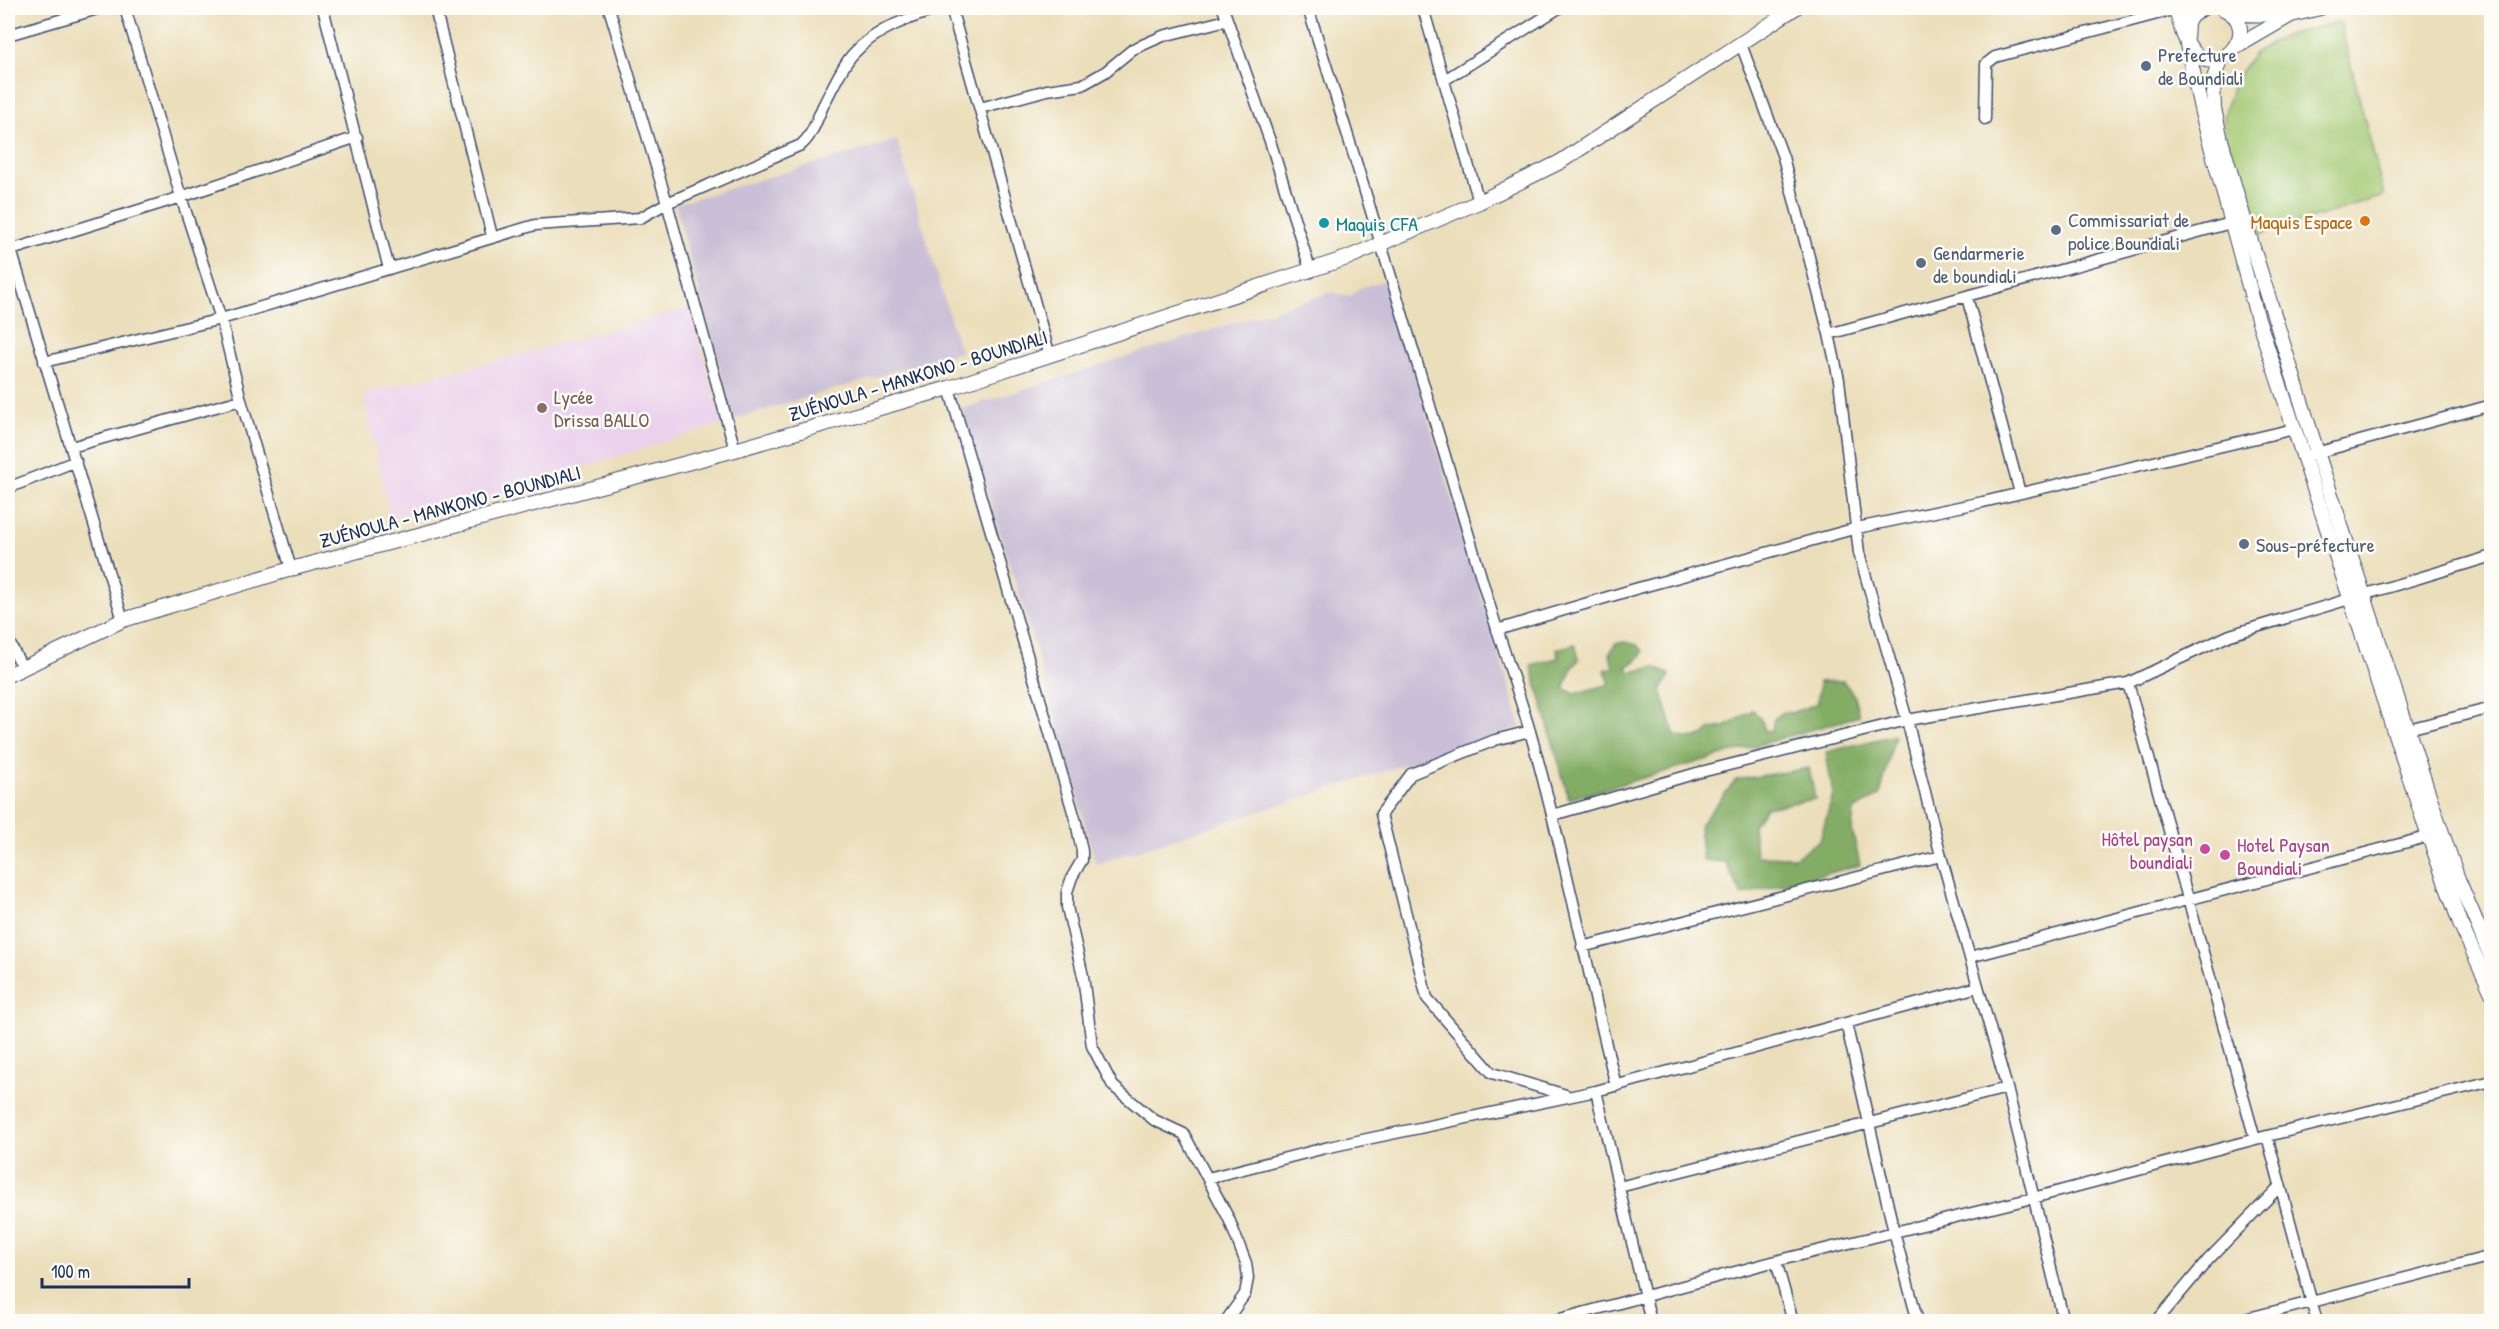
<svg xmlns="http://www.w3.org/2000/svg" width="2499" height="1329" viewBox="0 0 2499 1329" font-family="'Patrick Hand',sans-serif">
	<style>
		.built { fill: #ead1ec }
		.industrial { fill: #cabfd6 }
		.green { fill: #a4c973; stroke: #607c68; stroke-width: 1.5 }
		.forest { fill: #83ad65; stroke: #4f6e62; stroke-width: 1.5 }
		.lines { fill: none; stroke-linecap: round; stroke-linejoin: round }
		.minor-casing { stroke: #3a496c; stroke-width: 13 }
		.major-casing { stroke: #3a496c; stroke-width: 16 }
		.minor { stroke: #fff; stroke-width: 10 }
		.major { stroke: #fff; stroke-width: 14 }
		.service-dot { fill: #5c6f8a; stroke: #fdfcf7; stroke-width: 2 }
		.food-dot { fill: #e8710a; stroke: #fdfcf7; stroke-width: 2 }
		.culture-dot { fill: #0f9aa8; stroke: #fdfcf7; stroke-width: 2 }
		.education-dot { fill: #8d6e63; stroke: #fdfcf7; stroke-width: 2 }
		.hotel-dot { fill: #d1479c; stroke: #fdfcf7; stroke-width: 2 }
		.labels { text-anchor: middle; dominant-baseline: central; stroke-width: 5; stroke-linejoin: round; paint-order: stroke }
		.service-label { font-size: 20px; fill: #4e5e75; stroke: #fdfcf7; text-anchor: start }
		.food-label { font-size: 20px; fill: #c56008; stroke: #fdfcf7; text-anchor: end }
		.culture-label { font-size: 20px; fill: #0d838f; stroke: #fdfcf7; text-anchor: start }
		.street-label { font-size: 20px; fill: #1b2f5e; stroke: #fdfcf7 }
		.education-label { font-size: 20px; fill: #785e54; stroke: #fdfcf7; text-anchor: start }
		.hotel-label { font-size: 20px; fill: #b23c85; stroke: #fdfcf7; text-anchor: end }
	</style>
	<rect width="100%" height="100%" fill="#fdfcf7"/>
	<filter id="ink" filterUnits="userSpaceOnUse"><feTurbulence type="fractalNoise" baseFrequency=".0167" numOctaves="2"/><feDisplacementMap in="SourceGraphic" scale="12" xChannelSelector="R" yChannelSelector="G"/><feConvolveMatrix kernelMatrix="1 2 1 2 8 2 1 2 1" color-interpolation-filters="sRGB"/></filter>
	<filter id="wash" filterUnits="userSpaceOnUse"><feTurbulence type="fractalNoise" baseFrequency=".008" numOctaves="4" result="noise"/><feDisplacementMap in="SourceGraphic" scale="24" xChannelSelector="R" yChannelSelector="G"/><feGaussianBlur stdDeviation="1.35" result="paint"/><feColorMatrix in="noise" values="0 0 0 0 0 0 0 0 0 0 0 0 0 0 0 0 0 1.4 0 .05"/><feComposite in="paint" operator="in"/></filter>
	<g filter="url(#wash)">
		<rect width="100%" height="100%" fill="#ebdeba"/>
		<!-- built -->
		<path class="built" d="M690,308L722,424L495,494L391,518L363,393L467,369Z"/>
		<!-- industrial -->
		<path class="industrial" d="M897,140L960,352L734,419L675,204Z
			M1386,280L1521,727L1096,864L1031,633L962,409L1332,292L1350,297L1359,288Z"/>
		<!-- green -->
		<path class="green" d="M2340,22L2384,196L2251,237L2225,149L2224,116L2234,81L2254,53L2286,35Z"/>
		<!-- forest -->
		<path class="forest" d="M1625,642L1637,645L1643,652L1637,660L1627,667L1630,672L1655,667L1670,675L1661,690L1675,736L1687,738L1703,736L1711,729L1725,727L1753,710L1762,721L1765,731L1772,730L1774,719L1783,712L1791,713L1818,703L1819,682L1843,681L1854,695L1859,716L1569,799L1531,665L1558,658L1557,649L1575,644L1579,659L1571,670L1564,688L1574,694L1610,684L1605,670L1613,668L1610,653L1615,644Z
			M1895,735L1880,795L1854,810L1852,830L1860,865L1742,895L1725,862L1703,860L1699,826L1736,780L1809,768L1815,799L1766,808L1753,825L1756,856L1795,857L1820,840L1833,795L1826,752Z"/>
	</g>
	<g filter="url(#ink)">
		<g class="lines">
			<!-- minor casing -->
			<g class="minor-casing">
				<path id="minor" d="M125,8L181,197L221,319L241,400L291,569
					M323,8L389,269
					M435,8L492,236
					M609,8L667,203L735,450
					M951,8L1050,356
					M1223,8L1271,144L1311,272
					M1308,8C1369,201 1427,395 1485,590C1499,639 1517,686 1531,735C1564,851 1587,969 1616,1086
					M1423,8L1479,202
					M8,35L101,8
					M1741,44L1783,157L1829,334L1839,380L1859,553L1907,720L1941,856L2007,1088L2064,1322
					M1446,79L1559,8
					M980,108L1047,90L1082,85L1105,72L1133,49L1147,43L1163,36L1227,20
					M1985,119L1986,64L1995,57L2176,9
					M8,240L123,620
					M8,251L181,197L357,137
					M1967,297L2020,493
					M1829,334L2238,221
					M44,362L221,319L535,225L640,218L667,203L801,145C814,134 817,117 825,102C833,87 842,66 853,54C877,28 910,17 943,8
					M949,388L1076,822L1082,851V860L1072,877L1067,892V907L1083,976L1092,1046L1113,1086L1154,1120L1184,1134L1229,1219L1246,1263L1248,1278L1245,1294L1225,1322
					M71,447L241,400
					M2312,454L2492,405
					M8,488L76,461
					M1497,630L1635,589L1857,528L1983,502L2294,429
					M8,640L22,667
					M2128,683L2255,1139
					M2408,729L2492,708
					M1530,731L1495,740L1411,774L1381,814L1427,998L1492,1073L1566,1095
					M1553,815L1697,773L1907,720L2128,683L2230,635L2492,556
					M1582,947L1941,856
					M1970,957L2434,835
					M1846,1023L1894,1232L1918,1322
					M1596,1091L1651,1322
					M2267,1136L2317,1322
					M1208,1178L1329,1147L1596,1091L1978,987
					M1619,1187L2007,1088
					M1776,1261L1793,1322
					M1549,1322L1776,1261L2033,1198L2267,1136L2492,1081
					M2156,1322L2208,1260L2279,1187
					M2233,1322L2492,1256"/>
			</g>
			<!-- major casing -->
			<g class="major-casing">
				<path id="major" d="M2176,8C2179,20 2182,36 2190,47C2215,87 2268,27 2222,8
					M2203,8L2191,16L2187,23L2186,40L2202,113L2257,316L2429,837L2460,923L2492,993
					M2233,14L2288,15
					M2236,47L2291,15L2320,8
					M2220,59L2213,82L2214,109L2221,140L2244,219L2317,452L2429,795L2458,879L2492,959
					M8,675L123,620L291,569L735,450L949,388L1347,258L1479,202L1560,162L1795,8"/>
			</g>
			<!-- minor -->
			<use href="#minor" class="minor"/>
			<!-- major -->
			<use href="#major" class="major"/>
		</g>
	</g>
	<!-- markers -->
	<g class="service-dot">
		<circle cx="2146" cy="66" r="6"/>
		<circle cx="2056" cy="230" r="6"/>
		<circle cx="1921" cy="263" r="6"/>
		<circle cx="2244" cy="544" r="6"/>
	</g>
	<circle class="food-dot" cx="2365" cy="221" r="6"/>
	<circle class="culture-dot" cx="1324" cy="223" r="6"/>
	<circle class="education-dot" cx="542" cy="408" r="6"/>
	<g class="hotel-dot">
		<circle cx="2205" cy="849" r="6"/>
		<circle cx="2225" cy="855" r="6"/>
	</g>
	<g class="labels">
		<!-- service labels -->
		<g class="service-label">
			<text x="2158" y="54">Prefecture<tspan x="2158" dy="23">de Boundiali</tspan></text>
			<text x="2068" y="219">Commissariat de<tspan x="2068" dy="23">police Boundiali</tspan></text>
			<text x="1933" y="252">Gendarmerie<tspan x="1933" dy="23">de boundiali</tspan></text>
			<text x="2256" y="544">Sous-préfecture</text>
		</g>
		<!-- food labels -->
		<g class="food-label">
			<text x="2353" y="221">Maquis Espace</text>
		</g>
		<!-- culture labels -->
		<g class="culture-label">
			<text x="1336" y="223">Maquis CFA</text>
		</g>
		<!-- street labels -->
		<g class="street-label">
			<text transform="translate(918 375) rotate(-17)">ZUÉNOULA - MANKONO - BOUNDIALI</text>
			<text transform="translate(450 506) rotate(-15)">ZUÉNOULA - MANKONO - BOUNDIALI</text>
		</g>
		<!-- education labels -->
		<g class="education-label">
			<text x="554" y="396">Lycée<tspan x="554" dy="23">Drissa BALLO</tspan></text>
		</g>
		<!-- hotel labels -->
		<g class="hotel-label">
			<text x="2193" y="838">Hôtel paysan<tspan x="2193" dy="23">boundiali</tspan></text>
			<text x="2237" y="844" text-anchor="start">Hotel Paysan<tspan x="2237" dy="23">Boundiali</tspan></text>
		</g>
	</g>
	<!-- margin -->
	<rect width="2499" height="1329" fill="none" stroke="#fdfcf7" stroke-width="30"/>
	<!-- scale -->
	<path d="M42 1278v9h147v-9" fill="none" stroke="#1b2f5e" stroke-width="3"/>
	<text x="51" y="1278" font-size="18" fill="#1b2f5e" stroke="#fdfcf7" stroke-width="4.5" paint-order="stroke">100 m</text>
</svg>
